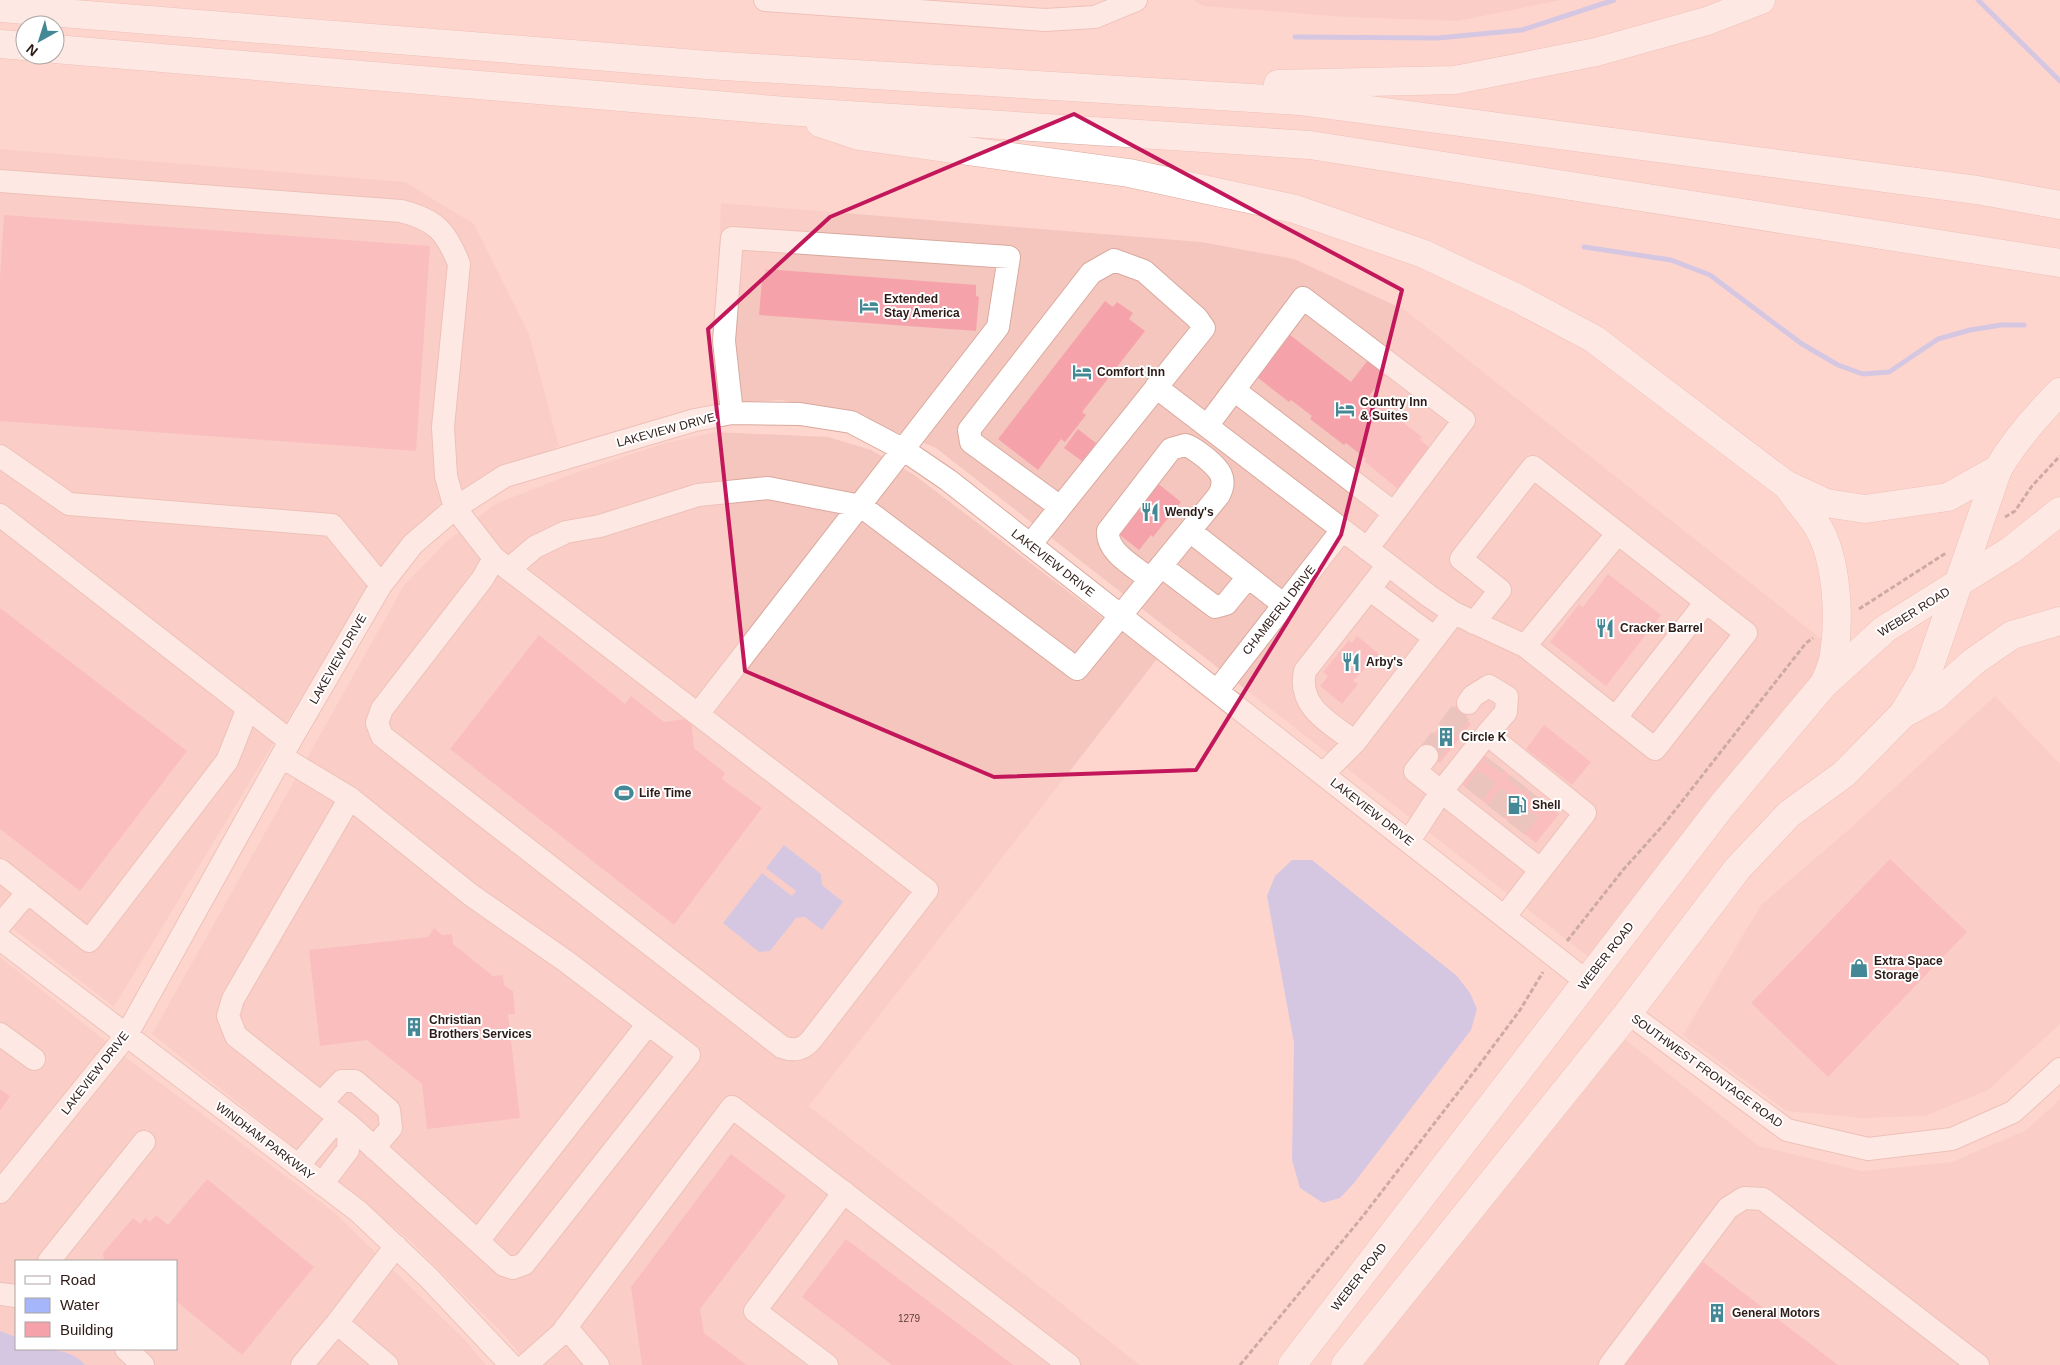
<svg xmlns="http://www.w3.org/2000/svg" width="2060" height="1365" viewBox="0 0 2060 1365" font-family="Helvetica,sans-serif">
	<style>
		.built { fill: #f5c6bd; fill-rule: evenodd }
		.water { fill: #a5b6fb }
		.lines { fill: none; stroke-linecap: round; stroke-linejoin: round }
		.stream { stroke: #a5b6fb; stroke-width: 5 }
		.building { fill: #f6a2ab }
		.minor-tunnel { stroke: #d4b1a9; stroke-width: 22; stroke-dasharray: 22 11; stroke-linecap: butt }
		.minor-casing { stroke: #d9a99e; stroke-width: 24 }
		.major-casing { stroke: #d9a99e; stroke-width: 29 }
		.highway-casing { stroke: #d9a99e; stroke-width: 29 }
		.path { stroke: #937670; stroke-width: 3; stroke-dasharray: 5 2.5; stroke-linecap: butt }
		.minor { stroke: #fff; stroke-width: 22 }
		.major { stroke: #fff; stroke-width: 28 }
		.highway { stroke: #fff; stroke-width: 28 }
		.marked { fill: none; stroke: #c2185b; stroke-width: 4; stroke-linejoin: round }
		.labels { text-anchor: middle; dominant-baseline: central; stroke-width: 4; stroke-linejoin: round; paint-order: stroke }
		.number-label { font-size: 10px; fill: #5f3d3c }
		.poi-label { font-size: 12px; font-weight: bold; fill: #2d1b17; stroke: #fff; text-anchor: start }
		.street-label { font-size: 12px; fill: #2d1b17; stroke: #fff }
	</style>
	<rect width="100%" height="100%" fill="#fed6cd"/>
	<!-- built -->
	<path class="built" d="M1193,0H1561L1458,21L1346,17L1203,6Z
		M0,149L405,182L474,224L529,334L559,446L456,492L379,569L114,1007L0,919Z
		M721,203L1201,242L1294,259L1405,310L1839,653L1595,962L936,448L902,434L782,400L713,404Z
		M715,432L828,437L871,450L913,474L1157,659L809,1106L1140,1365H529L502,1333L407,1238L152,1034L404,585L447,541L495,504L569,475L662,444Z
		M1995,696L2060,764V1024L1988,1090L1926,1116L1862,1118L1786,1111L1683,1035L1761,905L1847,831Z
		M0,957L132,1062L334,1212L466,1341L486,1365H0ZM16,1261H176V1349H16Z
		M1615,1031L1759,1146L1862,1171L1952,1162L2026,1130L2060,1099V1365H1358Z"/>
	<!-- water -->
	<path class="water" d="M784,845L821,874L822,885L843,902L822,930L805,917L796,918L770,951L759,952L723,923L762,873L792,896L796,891L766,868Z
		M1292,860H1312L1457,976L1470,993L1477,1009L1471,1030L1354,1183L1340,1198L1323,1203L1300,1188L1292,1160L1294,1043L1267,896L1275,876Z
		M0,1331L16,1337V1349C38,1349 69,1346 85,1365H0Z"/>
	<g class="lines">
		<!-- stream -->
		<path class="stream" d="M1978,0L2060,81
			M1295,37L1438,38L1522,30L1614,0
			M1584,247L1671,260L1710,275L1802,344L1838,365L1863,374L1889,372L1938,339L1970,330L2001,325H2024"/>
	</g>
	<!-- building -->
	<path class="building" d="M4,215L430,246L416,451L0,421V278Z
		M765,269L976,285V296L979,297L976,331L759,315L762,280L765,281Z
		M1105,301L1113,307L1117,302L1133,313L1129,319L1145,331L1082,412L1086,415L1065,442L1061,439L1038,470L998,439Z
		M1290,335L1351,382L1372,355L1390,369L1369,396L1422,437L1420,440L1430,448L1398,489L1364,461L1366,459L1346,443L1344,445L1310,419L1312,416L1291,400L1289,402L1257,377Z
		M1078,429L1096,443L1083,462L1064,448Z
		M1156,482L1181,502L1153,537L1151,535L1139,550L1116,532Z
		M1608,574L1661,615L1606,686L1550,642L1579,604L1583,607Z
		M0,608L187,751L80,891L0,829Z
		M539,635L625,704L631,696L664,722L691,718L694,748L725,773L722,779L762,808L674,925L450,749Z
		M1357,636L1379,654L1353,681L1358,684L1342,704L1320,686L1328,676L1323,672L1349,640L1352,643Z
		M1462,698L1474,707L1464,719L1471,724L1440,763L1420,751Z
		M1544,725L1591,762L1572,785L1526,749Z
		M1483,754L1559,814L1536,843L1460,783Z
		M1890,859L1967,932L1828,1077L1751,1003Z
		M434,928L442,935L452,934L453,944L493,976L503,975L504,985L513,991L515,1014H508L520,1118L427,1129L422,1084L367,1040L320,1046L309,950L428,937Z
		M0,1089L10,1096L0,1111Z
		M731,1154L786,1196L700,1309L704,1333L747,1365H642L631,1287Z
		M207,1179L314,1267L242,1355L176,1301V1261H104L103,1253L133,1218L140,1224L145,1218L150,1222L156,1215L168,1225Z
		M846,1239L1013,1365H892L802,1297Z
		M1703,1262L1838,1365H1624Z"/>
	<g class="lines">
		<!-- minor-tunnel -->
		<path class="minor-tunnel" d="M1427,756L1468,703
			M1474,794L1496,764
			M1496,812L1519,782
			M1516,828L1539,798"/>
		<!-- minor casing -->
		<g class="minor-casing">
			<path id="minor" d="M765,0L1045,20L1095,17L1136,0
				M0,181L401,211C436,220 446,231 459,264L443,427L446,476L455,508L494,558L927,890L812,1039C804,1049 795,1052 782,1047L382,736L377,723L382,709L483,578L494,558
				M1156,387L1429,596L1454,613L1525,646L1655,749L1746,633L1533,467L1461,559L1500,590L1474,623
				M1234,390L1394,513
				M1207,426L1303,298L1464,420L1367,549
				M0,456L69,504L332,525L381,585
				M0,515L290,741
				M1190,531L1284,605
				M1030,545L1204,328L1197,318L1144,271L1114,260L1091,273L969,430L971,442L1060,507
				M1161,566L1215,607L1226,604L1248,577
				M509,569L535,547L566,532L600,526L698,495L768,488L861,506L1077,669L1219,495C1228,478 1219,469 1206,458C1199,453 1193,447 1185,445L1171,449L1108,531C1106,552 1135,567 1150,579
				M1369,589L1435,638
				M1525,646L1618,533
				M1217,691L1342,530
				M1468,703L1473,696L1489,686L1507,697L1506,712L1487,734
				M698,714L998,327L1009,257L732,238L724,341L732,413
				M1616,717L1706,602
				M1355,742C1330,723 1297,707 1305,671L1388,565
				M1427,756L1415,771L1541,870
				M282,757L350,798L233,999L228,1016L236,1036L349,1125L504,1265L513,1268L524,1264L689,1055L567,962L471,895L350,798
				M1323,774L1355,742L1454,613
				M1409,841L1441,792L1487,734L1585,813L1505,916
				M0,870L89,941L227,761L248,708
				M0,925L28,892
				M0,939L358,1211L429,1278L511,1365
				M1628,1013L1787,1130L1868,1149L1952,1139L2013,1112L2060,1069
				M0,1034L34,1059
				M321,1103L342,1081H355L389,1110L391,1128L374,1148
				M298,1166L330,1128L349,1125L348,1150L322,1184
				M0,1192L126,1036L293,736L381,585L413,544L455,508L505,476L695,420L732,413L800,414L851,422L904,450L948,480L1586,981
				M478,1241L648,1024
				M49,1261L144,1142
				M0,1294L16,1296
				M337,1323L396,1246
				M566,1327L598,1365
				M126,1349L143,1365
				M302,1365L337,1323L387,1365
				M526,1365L561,1334L732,1107L1069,1365
				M827,1365L755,1311L844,1192
				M1610,1365L1728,1208L1744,1198L1763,1199L1978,1365"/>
		</g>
		<!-- major casing -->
		<g class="major-casing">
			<path id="major" d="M1292,1365L1720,808L1824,684L1885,629L2011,550L2060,511
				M1345,1365L1628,1013L1738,868L1789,814L1844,774L1903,714L1927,674L1998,469C2015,440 2036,416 2060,392"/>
		</g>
		<!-- highway casing -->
		<g class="highway-casing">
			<path id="highway" d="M0,8L708,65L1301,101L1977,190L2060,205
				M0,44L25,46
				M55,49L786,111L1310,145L2060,263
				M1278,84L1455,80L1596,52L1707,21L1761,0
				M820,123L859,136L1129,173L1295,209L1424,254L1517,298L1594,339L1785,484L1826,503L1865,509L1948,497L1998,469
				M1788,487C1797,500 1809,513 1818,527C1837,560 1840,617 1834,655C1833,665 1828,675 1824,684
				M1903,714L1933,698L1973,662L2012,635L2060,621"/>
		</g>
		<!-- path -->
		<path class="path" d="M2005,517L2015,511L2032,486L2060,456
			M1859,609L1946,553
			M1567,941L1623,870L1665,823L1806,643L1813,638
			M1240,1365L1363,1216L1480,1064L1520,1010L1543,972"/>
		<!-- minor -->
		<use href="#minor" class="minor"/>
		<!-- major -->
		<use href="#major" class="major"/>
		<!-- highway -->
		<use href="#highway" class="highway"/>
	</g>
	<!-- marked area -->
	<path d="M0 0H2060V1365H0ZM1074,114L1402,290L1341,535L1196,770L994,777L745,671L708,329L830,217Z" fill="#fed6cd" fill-opacity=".55" fill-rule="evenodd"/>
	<path class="marked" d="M1074,114L1402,290L1341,535L1196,770L994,777L745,671L708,329L830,217Z"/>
	<!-- icons -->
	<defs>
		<g id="hotel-bare" transform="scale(1.5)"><path d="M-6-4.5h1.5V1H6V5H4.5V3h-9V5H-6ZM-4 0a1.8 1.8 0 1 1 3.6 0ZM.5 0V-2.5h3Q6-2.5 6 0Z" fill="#448896" stroke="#fff" stroke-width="2.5" paint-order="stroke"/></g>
		<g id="restaurant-bare" transform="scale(1.5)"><path d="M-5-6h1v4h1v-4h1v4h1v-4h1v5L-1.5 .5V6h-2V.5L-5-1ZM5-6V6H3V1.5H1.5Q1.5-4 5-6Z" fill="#448896" stroke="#fff" stroke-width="2.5" paint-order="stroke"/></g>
		<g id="building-bare" transform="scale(1.5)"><path d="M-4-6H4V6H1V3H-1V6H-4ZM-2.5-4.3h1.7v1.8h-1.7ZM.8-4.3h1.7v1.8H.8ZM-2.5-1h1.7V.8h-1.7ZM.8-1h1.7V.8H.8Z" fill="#448896" stroke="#fff" stroke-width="2.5" paint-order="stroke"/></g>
		<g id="stadium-bare" transform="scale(1.5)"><path d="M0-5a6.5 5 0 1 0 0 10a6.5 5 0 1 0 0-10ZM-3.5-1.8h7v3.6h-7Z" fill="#448896" stroke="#fff" stroke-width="2.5" paint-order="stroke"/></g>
		<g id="fuel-bare" transform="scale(1.5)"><path d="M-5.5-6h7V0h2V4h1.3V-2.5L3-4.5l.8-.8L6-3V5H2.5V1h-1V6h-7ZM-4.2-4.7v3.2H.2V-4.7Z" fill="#448896" stroke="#fff" stroke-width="2.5" paint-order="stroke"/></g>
		<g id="shop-bare" transform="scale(1.5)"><path d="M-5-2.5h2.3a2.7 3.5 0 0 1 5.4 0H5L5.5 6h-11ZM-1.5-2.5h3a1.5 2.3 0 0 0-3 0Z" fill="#448896" stroke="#fff" stroke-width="2.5" paint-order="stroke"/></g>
	</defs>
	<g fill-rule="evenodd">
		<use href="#hotel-bare" x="869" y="306"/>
		<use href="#hotel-bare" x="1082" y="372"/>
		<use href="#hotel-bare" x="1345" y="409"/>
		<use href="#restaurant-bare" x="1150" y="512"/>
		<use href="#restaurant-bare" x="1605" y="628"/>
		<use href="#restaurant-bare" x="1351" y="662"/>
		<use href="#building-bare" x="1446" y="737"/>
		<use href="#stadium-bare" x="624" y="793"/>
		<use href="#fuel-bare" x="1517" y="805"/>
		<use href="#shop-bare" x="1859" y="968"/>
		<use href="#building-bare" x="414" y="1027"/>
		<use href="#building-bare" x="1717" y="1313"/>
	</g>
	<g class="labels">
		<!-- number labels -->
		<g class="number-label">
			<text x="909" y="1318">1279</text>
		</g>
		<!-- poi labels -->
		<g class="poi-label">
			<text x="884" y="299">Extended<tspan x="884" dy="14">Stay America</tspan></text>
			<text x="1097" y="372">Comfort Inn</text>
			<text x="1360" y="402">Country Inn<tspan x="1360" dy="14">&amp; Suites</tspan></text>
			<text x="1165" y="512">Wendy's</text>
			<text x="1620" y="628">Cracker Barrel</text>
			<text x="1366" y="662">Arby's</text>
			<text x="1461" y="737">Circle K</text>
			<text x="639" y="793">Life Time</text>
			<text x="1532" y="805">Shell</text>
			<text x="1874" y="961">Extra Space<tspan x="1874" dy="14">Storage</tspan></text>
			<text x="429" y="1020">Christian<tspan x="429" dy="14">Brothers Services</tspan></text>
			<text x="1732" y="1313">General Motors</text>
		</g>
		<!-- street labels -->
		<g class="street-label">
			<text transform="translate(666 430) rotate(-15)">LAKEVIEW DRIVE</text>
			<text transform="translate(1053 563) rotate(38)">LAKEVIEW DRIVE</text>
			<text transform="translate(1279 610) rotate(-52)">CHAMBERLI DRIVE</text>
			<text transform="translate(1914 612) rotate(-32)">WEBER ROAD</text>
			<text transform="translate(338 659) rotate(-60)">LAKEVIEW DRIVE</text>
			<text transform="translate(1372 812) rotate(38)">LAKEVIEW DRIVE</text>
			<text transform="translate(1606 956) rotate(-52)">WEBER ROAD</text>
			<text transform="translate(1707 1071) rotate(36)">SOUTHWEST FRONTAGE ROAD</text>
			<text transform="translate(95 1073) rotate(-52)">LAKEVIEW DRIVE</text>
			<text transform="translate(265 1141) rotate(37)">WINDHAM PARKWAY</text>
			<text transform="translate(1359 1277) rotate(-52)">WEBER ROAD</text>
		</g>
	</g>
	<!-- legend -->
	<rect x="15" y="1260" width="162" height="90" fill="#ffffff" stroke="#aba4a2"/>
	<rect x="25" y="1276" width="25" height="8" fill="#ffffff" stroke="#aba4a2"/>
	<text x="60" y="1285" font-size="15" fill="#2d1b17">Road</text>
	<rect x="25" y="1298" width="25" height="15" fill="#a5b6fb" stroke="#aba4a2"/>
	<text x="60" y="1310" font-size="15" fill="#2d1b17">Water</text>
	<rect x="25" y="1322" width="25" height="15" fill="#f6a2ab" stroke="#aba4a2"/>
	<text x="60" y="1335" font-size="15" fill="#2d1b17">Building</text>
	<!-- north arrow -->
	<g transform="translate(40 40) rotate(219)"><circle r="24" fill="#ffffff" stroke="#aba4a2"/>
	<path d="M0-4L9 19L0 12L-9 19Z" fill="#448896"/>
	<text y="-8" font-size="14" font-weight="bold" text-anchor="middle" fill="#2d1b17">N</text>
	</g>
</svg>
